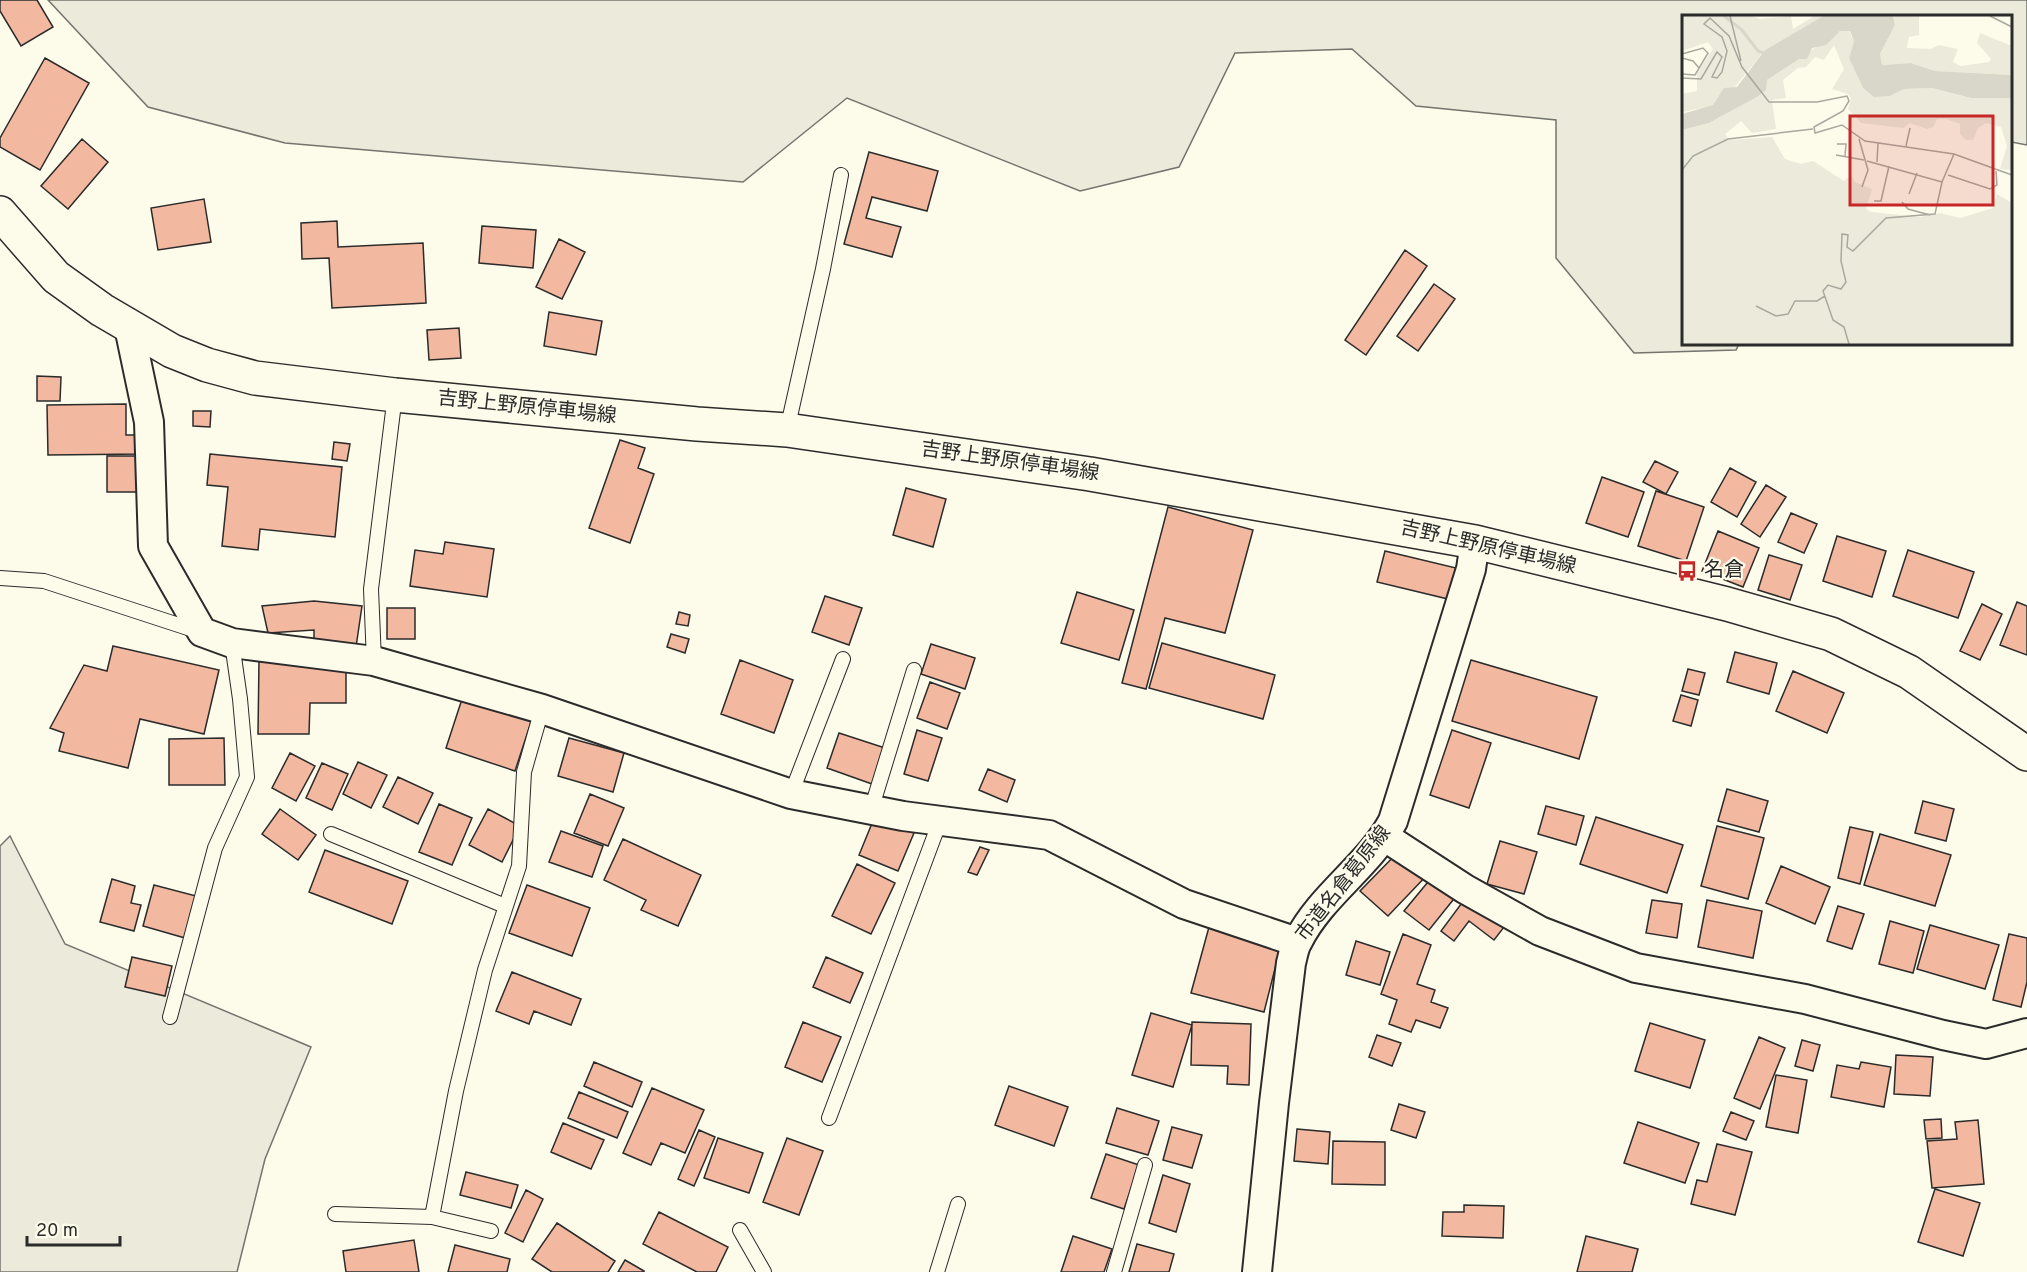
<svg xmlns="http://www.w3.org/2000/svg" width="2027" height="1272" viewBox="0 0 2027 1272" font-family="Overpass,'Noto Sans JP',sans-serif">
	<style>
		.green { fill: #ecebdb; stroke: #74746e; stroke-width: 1.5 }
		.building { fill: #f2b8a0; stroke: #2b2b2b; stroke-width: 1.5 }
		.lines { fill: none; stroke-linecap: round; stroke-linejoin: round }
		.lane-casing { stroke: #2b2b2b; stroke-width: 16 }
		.street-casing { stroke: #2b2b2b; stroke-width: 32 }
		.secondary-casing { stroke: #2b2b2b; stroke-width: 36 }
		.lane { stroke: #fdfbea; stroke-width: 14 }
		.street { stroke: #fdfbea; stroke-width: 28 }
		.secondary { stroke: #fdfbea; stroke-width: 33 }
		.labels { text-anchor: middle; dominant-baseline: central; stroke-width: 4.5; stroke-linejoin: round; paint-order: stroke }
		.street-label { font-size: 20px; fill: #2b2b2b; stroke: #fdfbea }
		.poi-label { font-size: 20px; fill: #2b2b2b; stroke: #fdfbea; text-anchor: start }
		.inset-river { fill: none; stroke: #d8d7c9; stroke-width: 3 }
		.inset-road { fill: none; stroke: #a9a89e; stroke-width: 1.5 }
		.view { fill: #c62828; fill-opacity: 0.15; stroke: #c62828; stroke-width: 3 }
		.inset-edge { fill: none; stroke: #2b2b2b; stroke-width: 3 }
	</style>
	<rect width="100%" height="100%" fill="#fdfbea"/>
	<!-- green -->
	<path class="green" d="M48,0H2027V145L2011,142L2010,16H1684V344H1739L1736,350L1634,353L1556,258V120L1416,106L1352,49L1235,53L1179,167L1080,191L847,98L743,182L285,143L148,107Z
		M10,836L65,944L311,1047L265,1159L237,1272H0V846Z"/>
	<!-- building -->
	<path class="building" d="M0,0H37L53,27L21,46L0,11Z
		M45,58L89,83L40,170L0,147V138Z
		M82,139L108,162L68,209L41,186Z
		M869,152L938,171L927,211L872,197L866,218L901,227L892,257L844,244Z
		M204,199L211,242L158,250L151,208Z
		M337,221L338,247L423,243L426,303L332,308L329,258L302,259L301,223Z
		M482,226L536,230L533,268L479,263Z
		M559,239L585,252L562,299L536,287Z
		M1405,250L1427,266L1366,355L1345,340Z
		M1434,284L1455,299L1418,351L1397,336Z
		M549,312L602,321L596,355L544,346Z
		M459,328L461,358L429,360L427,330Z
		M37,376L61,377L60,401H37Z
		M126,404V435H143V454L48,455L47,405Z
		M193,411H211L210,427L193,426Z
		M620,440L645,448L638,468L654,474L630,543L589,528Z
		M334,442L350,444L347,461L332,459Z
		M210,454L342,467L335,537L260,529L258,550L222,546L228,487L207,485Z
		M107,456H137V492H107Z
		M1655,461L1678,472L1666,494L1643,482Z
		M1730,468L1756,482L1737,517L1711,502Z
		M1602,477L1644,492L1628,537L1586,523Z
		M1766,485L1786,497L1760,537L1741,524Z
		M906,488L946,499L933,547L893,535Z
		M1656,491L1704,507L1686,561L1638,546Z
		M1168,507L1253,530L1225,633L1165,618L1146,689L1122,683Z
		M1791,513L1817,524L1804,553L1778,542Z
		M1718,531L1759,548L1743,587L1702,571Z
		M1837,536L1886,551L1872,597L1823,581Z
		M445,542L494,549L487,597L410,586L415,550L443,554Z
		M1908,550L1974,572L1958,618L1893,596Z
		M1385,551L1456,568L1448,599L1377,582Z
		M1769,555L1802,565L1790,600L1758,590Z
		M1077,592L1134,610L1119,660L1061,643Z
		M825,596L862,608L849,645L812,632Z
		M314,601L362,606L356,647L314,643V630L268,633L262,606Z
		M2017,602L2027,606V655L2000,645Z
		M1982,604L2002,614L1980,660L1960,651Z
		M387,608H415V639H387Z
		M679,612L690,615L688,626L676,624Z
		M671,634L689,639L685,653L667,647Z
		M1162,643L1275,675L1263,719L1149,688Z
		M931,644L975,658L965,689L921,674Z
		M113,646L219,670L204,734L140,719L128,768L59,751L64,733L50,728L84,665L107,671Z
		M1735,652L1777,663L1769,694L1727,682Z
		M259,660L346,661V703H310L309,734H258Z
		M740,660L793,680L774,733L721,714Z
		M1471,660L1597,697L1579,759L1452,721Z
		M1688,669L1705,673L1699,695L1682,691Z
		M1793,671L1844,693L1827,733L1776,711Z
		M930,682L960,693L947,729L917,718Z
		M1681,695L1698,700L1691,726L1673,721Z
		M463,696L532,719L515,771L446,748Z
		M917,730L942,738L928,781L904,774Z
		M1452,730L1491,743L1469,808L1430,795Z
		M839,733L885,748L872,784L827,768Z
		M224,738L225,785H169V739Z
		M569,738L624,753L613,792L558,776Z
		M290,753L315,766L296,801L272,788Z
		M358,762L387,775L371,808L343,794Z
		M322,763L348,774L332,810L306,798Z
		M988,769L1015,780L1007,802L979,790Z
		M398,777L433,793L418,824L383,807Z
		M1727,789L1768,801L1759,832L1718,821Z
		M590,794L624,808L608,846L574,833Z
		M1923,801L1954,809L1946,841L1915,833Z
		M439,804L472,818L452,865L419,852Z
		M1546,806L1584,816L1576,845L1538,834Z
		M280,809L316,835L298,860L262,834Z
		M488,809L520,826L502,862L469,845Z
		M875,816L914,833L898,871L859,855Z
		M1596,817L1683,845L1667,893L1580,864Z
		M1717,826L1764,838L1748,899L1701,886Z
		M1850,827L1873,832L1860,884L1838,878Z
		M561,831L603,846L592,877L549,862Z
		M1880,834L1951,855L1935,906L1864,885Z
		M623,839L701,875L678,926L641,910L646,900L604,880Z
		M1500,841L1537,852L1524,894L1487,884Z
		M980,847L989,850L977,875L968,872Z
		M1402,848L1429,873L1388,916L1360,891Z
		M325,850L408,881L392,924L309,892Z
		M857,864L895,883L871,934L832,916Z
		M1781,866L1830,887L1815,924L1766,903Z
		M1437,871L1461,890L1429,930L1404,911Z
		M112,879L135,886L131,903L141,905L134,931L100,922Z
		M154,885L196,896L185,938L143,926Z
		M527,885L590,908L572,956L509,933Z
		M1470,892L1508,922L1494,940L1469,921L1454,941L1441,931Z
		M1652,900L1682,904L1677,938L1646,933Z
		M1707,900L1762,911L1753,958L1698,947Z
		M1838,906L1864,914L1852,949L1827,941Z
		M1890,921L1924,931L1913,973L1879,964Z
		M1930,925L1999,945L1985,989L1917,969Z
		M1209,927L1281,945L1264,1012L1191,993Z
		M1403,934L1431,945L1417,984L1435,990L1431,1002L1448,1008L1440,1028L1416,1020L1411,1032L1389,1024L1397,1000L1381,994Z
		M2009,934L2027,938V982L2021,1007L1993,1000Z
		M1356,941L1390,952L1380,985L1346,975Z
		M132,957L172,966L165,996L125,987Z
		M826,957L863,973L850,1003L813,987Z
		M512,972L581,999L571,1025L534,1011L529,1024L496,1011Z
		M1151,1013L1192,1025L1173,1087L1132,1075Z
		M803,1022L841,1037L822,1082L785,1067Z
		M1192,1022L1251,1024L1249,1085L1227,1084L1228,1066L1191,1065Z
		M1650,1023L1705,1040L1690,1088L1635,1071Z
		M1377,1035L1401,1043L1392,1066L1369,1057Z
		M1759,1037L1785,1048L1760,1109L1734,1098Z
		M1802,1040L1820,1045L1813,1071L1795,1066Z
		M1896,1055L1933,1057L1930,1096L1894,1094Z
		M594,1062L642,1082L632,1107L584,1086Z
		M1861,1062L1891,1067L1884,1107L1831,1097L1837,1065L1859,1069Z
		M1776,1075L1807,1080L1798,1133L1766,1127Z
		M1009,1086L1068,1107L1054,1146L995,1125Z
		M652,1088L704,1110L685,1153L661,1143L651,1165L623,1153Z
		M579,1092L628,1112L617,1138L568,1118Z
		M1399,1104L1425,1112L1416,1138L1391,1130Z
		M1117,1108L1159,1121L1148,1155L1106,1143Z
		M1731,1112L1754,1121L1746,1140L1723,1131Z
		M1941,1119L1942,1138L1926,1139L1924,1120Z
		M1978,1120L1984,1184L1932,1188L1927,1141L1957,1139L1955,1122Z
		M1638,1122L1699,1143L1685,1183L1624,1163Z
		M563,1123L604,1140L591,1169L551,1152Z
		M1172,1127L1202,1135L1192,1168L1163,1160Z
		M1297,1129L1330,1132L1328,1164L1294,1161Z
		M699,1130L715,1137L694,1186L678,1179Z
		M718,1138L763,1153L749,1193L704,1178Z
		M787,1138L823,1151L799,1215L763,1202Z
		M1333,1141L1385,1142V1185L1332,1184Z
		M1717,1144L1752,1152L1735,1215L1691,1204L1697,1180L1707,1182Z
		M1106,1154L1139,1165L1124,1209L1091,1198Z
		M466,1172L518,1185L511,1208L460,1195Z
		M1163,1175L1190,1184L1176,1232L1149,1223Z
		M1935,1189L1980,1203L1963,1256L1918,1242Z
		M526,1190L543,1199L523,1242L505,1233Z
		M1464,1205L1504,1206L1503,1238L1442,1236L1443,1212H1464Z
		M659,1212L728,1247L716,1272H697L643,1244Z
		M557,1223L615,1261L608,1272H552L532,1259Z
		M1073,1236L1112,1249L1104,1272H1061Z
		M1586,1236L1638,1249L1632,1272H1577Z
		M414,1240L419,1272H346L343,1251Z
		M1137,1244L1174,1254L1169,1272H1129Z
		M455,1245L510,1259L507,1272H448Z
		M625,1260L644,1271V1272H618Z"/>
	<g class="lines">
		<!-- lane casing -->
		<g class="lane-casing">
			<path id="lane" d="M787,430L823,269L841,175
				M0,578L44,581L200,632
				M374,661L371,589L395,395
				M791,794L843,659
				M871,810L914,670
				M331,834L505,906
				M170,1017L215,848L247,777L240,699L232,643
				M829,1118L940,821
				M335,1214L432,1217L456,1091L485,970L519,866L524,772L542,709
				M432,1217L491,1231
				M740,1230L764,1272
				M937,1272L958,1204
				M1114,1272L1145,1165"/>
		</g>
		<!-- street casing -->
		<g class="street-casing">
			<path id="street" d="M129,327L149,422L153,546L202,632L232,643L374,661L542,709L791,794L903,816L1049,835L1184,904L1297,942
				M1385,837L1465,889L1540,931L1636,968L1805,999L1943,1035L1986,1044L2027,1033
				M1257,1272L1274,1103L1291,963C1293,956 1294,947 1298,941C1321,895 1369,866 1393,821L1471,569L1475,542"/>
		</g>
		<!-- secondary casing -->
		<g class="secondary-casing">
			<path id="secondary" d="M0,213L56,277L102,310L172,351L207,365L255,378L395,395L697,424L787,430L1090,474L1475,542L1727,604L1831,634L1909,672L2027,754"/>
		</g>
		<!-- lane -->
		<use href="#lane" class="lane"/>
		<!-- street -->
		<use href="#street" class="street"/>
		<!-- secondary -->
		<use href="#secondary" class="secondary"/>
	</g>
	<!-- icons -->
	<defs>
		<g id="bus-bare" transform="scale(1.62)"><path d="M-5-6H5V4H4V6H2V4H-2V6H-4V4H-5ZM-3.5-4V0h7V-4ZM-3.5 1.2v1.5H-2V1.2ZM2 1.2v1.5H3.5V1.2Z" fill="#c62828" stroke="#fdfbea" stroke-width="2.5" paint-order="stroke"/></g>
	</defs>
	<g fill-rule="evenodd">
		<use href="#bus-bare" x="1687" y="571"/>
	</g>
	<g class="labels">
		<!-- street labels -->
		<g class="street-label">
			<text transform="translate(527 408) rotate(6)">吉野上野原停車場線</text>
			<text transform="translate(1010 462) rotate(8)">吉野上野原停車場線</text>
			<text transform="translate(1488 548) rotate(13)">吉野上野原停車場線</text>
			<text transform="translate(1344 884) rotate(-52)">市道名倉葛原線</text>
		</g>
		<!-- poi labels -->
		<g class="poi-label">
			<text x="1704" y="571">名倉</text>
		</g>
	</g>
	<!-- overview -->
	<g transform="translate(1682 15)">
		<rect width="330" height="330" fill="#fdfbea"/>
		<path d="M0,1H71L78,4L109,1L111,14L132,1H141L83,35L39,89L0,97V79L15,76V58L31,34L26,27L0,36ZM211,1H237V20L227,22L225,33L249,34L257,30L276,34L271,47L279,51L307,47L309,44L295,28L298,18L330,31V60L253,56L229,48L200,50L198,39L213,10ZM158,16H167L172,26L167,43L181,73L208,81L222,74L250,73L289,83H330V155L318,154L325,131L319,112L304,108L296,113L291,125H284L278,119V109L264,104H255L251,112L245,114L228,108L221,113L179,108L166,94L169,84L166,79L150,74L162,54L152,30L142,45L133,42L124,52L116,53L101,65L104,83L90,85L94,114L70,118L59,106L43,119L47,125L90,122L103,144L119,149L131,146L162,166L169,160L173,167L190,174L184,194L189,197L238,202L258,198L278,203L311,193L315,179L330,188V329H0V115L27,108L75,82L85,65Z" fill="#ecebdb"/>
		<path d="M141,1H211L213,10L198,39L200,50L229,48L253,56L330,60V83H289L250,73L222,74L208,81L192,82L181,73L167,43L172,26L168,16H158L144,30L130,33L125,44H117L85,65L84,75L75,82L27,108L0,115V99L31,90L42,73L55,72L83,35Z" fill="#d8d7c9"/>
		<path class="inset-river" d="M42,1L60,15L76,36L85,39"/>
		<path class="inset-road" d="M48,1L59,46M308,1L330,12M0,39L21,33L26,38L13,60L0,59M0,43L11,46L17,53M0,63L19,64L35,37L40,42L30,62L35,63L40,57L45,36L40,22L22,9L28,3L47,21L60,52L87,87H135L165,81L167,86L161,96L132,112L133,118L160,110L183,126L272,139L330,160M177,124L186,155L180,172M155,129H164L163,141M224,131L228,113M154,140L182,145M185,146L260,167M195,147L196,128M0,155L11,141L46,124L131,114M266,160L308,174L315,170L314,156M227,179L235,158M192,186H199L207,151M220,187L226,194L248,200M74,291L94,301L106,299L113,286H135L143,281M167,329L162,312L151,305L141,276L146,270L159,274L164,267L159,246L160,219L166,220L165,232L171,236L204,203L253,199L260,167L272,139"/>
		<path class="view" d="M168,101H311V190H168Z"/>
		<rect width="330" height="330" class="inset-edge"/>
	</g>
	<!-- scale -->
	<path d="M27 1236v9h93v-9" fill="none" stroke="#2b2b2b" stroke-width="3"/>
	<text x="36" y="1236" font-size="18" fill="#2b2b2b" stroke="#fdfbea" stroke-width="4.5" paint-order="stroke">20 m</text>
</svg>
